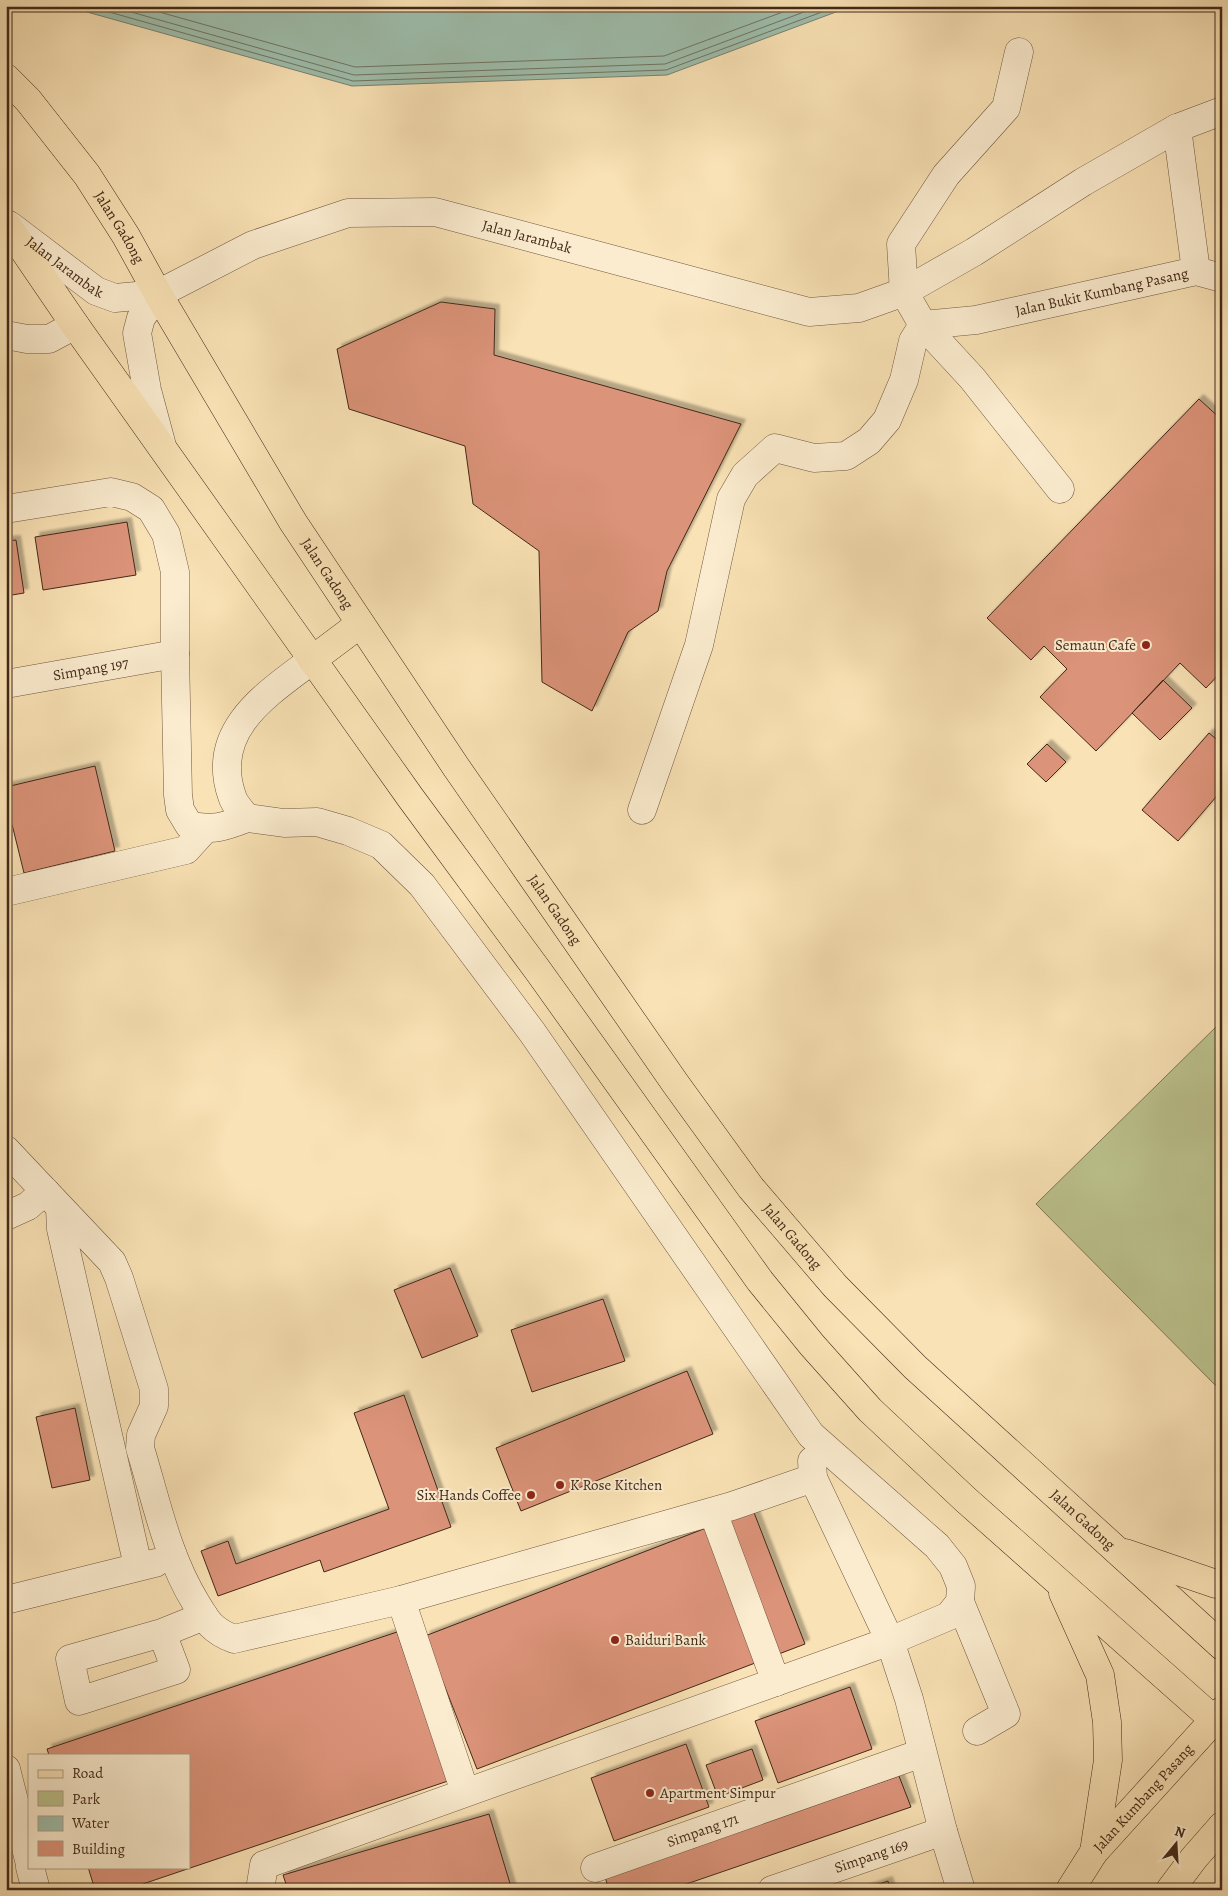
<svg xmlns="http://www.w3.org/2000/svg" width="1228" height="1896" viewBox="0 0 1228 1896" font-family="Alegreya,serif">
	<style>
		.green { fill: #bcc38e; stroke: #7f7654 }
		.water { fill: #9ebeac; stroke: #798271 }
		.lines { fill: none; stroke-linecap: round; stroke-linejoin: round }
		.shore { stroke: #707462; stroke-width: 1 }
		.building { fill: #db9379; stroke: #422919; filter: url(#shadow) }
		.minor-casing { stroke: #705740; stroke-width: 29 }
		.major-casing { stroke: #422919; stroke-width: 29 }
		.minor { stroke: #fbeccf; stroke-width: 28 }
		.major { stroke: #f9e2b5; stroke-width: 28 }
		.poi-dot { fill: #8f2418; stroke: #fbeccf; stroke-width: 2 }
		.labels { text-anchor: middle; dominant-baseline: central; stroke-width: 4; stroke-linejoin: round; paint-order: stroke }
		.street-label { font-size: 15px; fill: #422919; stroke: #fbeccf }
		.poi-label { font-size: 15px; fill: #422919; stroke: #fbeccf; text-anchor: start }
	</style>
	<defs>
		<filter id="shadow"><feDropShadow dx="4.5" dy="-4.5" stdDeviation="1" flood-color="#0004"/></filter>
	</defs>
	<rect width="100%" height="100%" fill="#f9e2b5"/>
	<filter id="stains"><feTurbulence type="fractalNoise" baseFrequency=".004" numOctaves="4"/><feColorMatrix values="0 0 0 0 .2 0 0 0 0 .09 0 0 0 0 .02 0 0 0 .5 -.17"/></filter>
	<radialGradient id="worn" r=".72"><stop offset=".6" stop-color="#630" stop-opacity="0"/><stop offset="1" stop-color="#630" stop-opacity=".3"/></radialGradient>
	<!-- green -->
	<path class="green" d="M1222,1021V1392L1036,1204Z"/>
	<!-- water -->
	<path class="water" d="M78,6H852L667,75L352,86L87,12Z"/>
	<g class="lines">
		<!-- shore -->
		<path class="shore" d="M88,6L353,81L666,70L838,6
			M110,6L354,75L665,64L820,6
			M138,6L355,67L664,56L799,6"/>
	</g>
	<!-- building -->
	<path class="building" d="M441,302L495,309L494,355L741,424L667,571L658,611L628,632L592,711L542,682L539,551L473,504L465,446L349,409L337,349Z
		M1199,399L1222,420V671L1206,688L1180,663L1096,751L1040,697L1067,669L1044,646L1031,660L987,618Z
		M127,522L136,575L43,590L35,537Z
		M16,540L24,593L6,596V541Z
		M1163,680L1192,708L1160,740L1132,713Z
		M1209,733L1222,744V790L1178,841L1142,810Z
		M1047,744L1066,762L1046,782L1027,764Z
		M95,766L115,851L24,873L6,800V787Z
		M450,1268L478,1336L422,1358L394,1290Z
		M603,1299L625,1361L532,1392L511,1330Z
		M687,1371L713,1434L521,1511L496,1448Z
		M404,1395L451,1527L324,1572L320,1560L218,1596L201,1551L228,1541L236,1564L389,1509L354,1413Z
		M75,1408L90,1480L52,1488L36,1417Z
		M753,1510L805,1644L477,1769L425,1636Z
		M397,1632L448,1781L125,1890H95L88,1867H189V1755H49L47,1749Z
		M850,1687L872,1749L778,1783L755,1721Z
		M686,1744L709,1807L614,1841L591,1778Z
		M752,1749L763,1780L718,1797L706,1765Z
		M899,1776L911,1807L669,1890H609L605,1877Z
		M489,1814L512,1890H288L283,1875Z
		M888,1881L891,1890H862Z"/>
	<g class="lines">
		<!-- minor casing -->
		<g class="minor-casing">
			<g id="minor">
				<path d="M1019,52L1006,108L946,175L901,244L904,292L923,325L972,378L1060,489"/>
				<path d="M1177,128L1196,271"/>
				<path id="s1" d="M9,225L96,291L115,298L158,294L253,245L348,213L435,212L809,312L859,308L904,292L974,252L1083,182L1177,128L1222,111"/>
				<path d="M158,294L141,318L137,333L147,390L162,446"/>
				<path d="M6,335L27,339H49L75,325"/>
				<path d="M6,509L111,492L132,497L151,509L166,534L175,572V654L178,795L180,810L189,825C213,831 224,827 247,818"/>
				<path id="s2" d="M6,684L175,654"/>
				<path id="s3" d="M642,810L699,645L731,499L745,475L775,448L814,458L846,456L869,441L887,420L904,380L913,341L923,325L976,320L1196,271L1222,278"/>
				<path d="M6,892L186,850L205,829"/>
				<path d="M6,1150L112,1262L119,1278L154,1389V1406L141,1435L140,1448C156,1500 167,1556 196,1603C201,1611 205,1619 211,1625C218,1632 226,1636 234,1639L401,1600L732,1506L813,1478"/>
				<path d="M60,1208L61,1229L138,1566"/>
				<path d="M6,1216L28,1206L45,1191"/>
				<path d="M812,1461L813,1478L890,1641L909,1699L943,1831L961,1890"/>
				<path d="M713,1512L776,1682"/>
				<path d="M6,1600L155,1563"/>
				<path d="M401,1600L465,1792"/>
				<path d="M960,1602L1006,1714L977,1731"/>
				<path d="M162,1633L176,1670L79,1701L70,1659L162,1633L204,1616"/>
				<path d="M6,1769L29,1860"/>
				<path d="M30,1867L36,1890"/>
				<path id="s4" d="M595,1868L922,1753"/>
				<path d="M260,1890L264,1865L890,1641L949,1616L960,1602L961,1586L953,1566L937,1546L811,1435L532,1032L422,885L381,845L348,831L317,822L284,823L247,818C242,812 234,804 232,796C209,730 267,694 312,660"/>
				<path id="s5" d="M772,1890L943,1831"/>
			</g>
		</g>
		<!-- major casing -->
		<g class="major-casing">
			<g id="major">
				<path id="s6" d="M6,78L28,100L87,175L126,236L158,294L293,522L456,767L675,1083L751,1188L835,1286L915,1367L1222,1646"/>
				<path d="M6,224L75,325L410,797L539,972L760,1281L812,1345L870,1410L966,1500L1222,1727"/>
				<path d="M312,660L360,624"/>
				<path d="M1125,1553L1216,1584H1222"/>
				<path d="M1063,1593L1100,1675L1107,1722L1108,1760L1094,1852"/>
				<path id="s7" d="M1070,1890L1094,1852L1222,1711"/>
				<path d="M1170,1890L1194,1858L1222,1826"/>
			</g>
		</g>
		<!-- minor -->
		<use href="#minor" class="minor"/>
		<!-- major -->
		<use href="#major" class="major"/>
	</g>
	<!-- markers -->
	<g class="poi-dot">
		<circle cx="1146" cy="645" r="5"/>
		<circle cx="560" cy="1485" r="5"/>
		<circle cx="531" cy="1495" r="5"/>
		<circle cx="615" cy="1640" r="5"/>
		<circle cx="650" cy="1793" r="5"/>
	</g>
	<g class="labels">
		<!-- street labels -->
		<g class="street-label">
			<text stroke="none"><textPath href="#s6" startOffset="188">Jalan Gadong</textPath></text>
			<text stroke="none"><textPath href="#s1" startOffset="562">Jalan Jarambak</textPath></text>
			<text stroke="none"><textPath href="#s1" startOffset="70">Jalan Jarambak</textPath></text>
			<text stroke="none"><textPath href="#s3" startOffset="804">Jalan Bukit Kumbang Pasang</textPath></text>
			<text stroke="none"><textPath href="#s6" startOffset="592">Jalan Gadong</textPath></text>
			<text stroke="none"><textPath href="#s2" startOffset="86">Simpang 197</textPath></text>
			<text stroke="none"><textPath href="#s6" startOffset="998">Jalan Gadong</textPath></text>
			<text stroke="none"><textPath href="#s6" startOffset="1402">Jalan Gadong</textPath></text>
			<text stroke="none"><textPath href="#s6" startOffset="1808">Jalan Gadong</textPath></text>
			<text stroke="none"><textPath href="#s7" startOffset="118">Jalan Kumbang Pasang</textPath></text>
			<text stroke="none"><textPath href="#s4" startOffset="114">Simpang 171</textPath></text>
			<text stroke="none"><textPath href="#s5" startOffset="105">Simpang 169</textPath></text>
		</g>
		<!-- poi labels -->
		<g class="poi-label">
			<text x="1136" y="645" text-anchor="end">Semaun Cafe</text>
			<text x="570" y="1485">K Rose Kitchen</text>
			<text x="521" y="1495" text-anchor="end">Six Hands Coffee</text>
			<text x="625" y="1640">Baiduri Bank</text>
			<text x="660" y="1793">Apartment Simpur</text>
		</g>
	</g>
	<!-- margin -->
	<rect width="1228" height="1896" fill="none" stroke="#f9e2b5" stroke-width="25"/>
	<rect x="8" y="8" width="1213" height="1881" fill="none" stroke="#422919" stroke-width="2.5"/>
	<rect x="12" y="12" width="1203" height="1871" fill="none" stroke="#422919"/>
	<!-- legend -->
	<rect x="28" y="1754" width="162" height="115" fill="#fbeccf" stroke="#b19e86"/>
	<rect x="38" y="1770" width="25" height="8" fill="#f9e2b5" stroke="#b19e86"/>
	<text x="72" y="1778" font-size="15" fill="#422919">Road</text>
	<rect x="38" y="1791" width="25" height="15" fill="#bcc38e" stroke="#b19e86"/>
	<text x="72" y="1804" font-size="15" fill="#422919">Park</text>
	<rect x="38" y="1816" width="25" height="15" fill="#9ebeac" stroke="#b19e86"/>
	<text x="72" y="1828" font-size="15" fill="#422919">Water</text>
	<rect x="38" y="1841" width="25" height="15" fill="#db9379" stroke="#b19e86"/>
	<text x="72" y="1854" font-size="15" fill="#422919">Building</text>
	<!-- north arrow -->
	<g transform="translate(1176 1844) rotate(18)" stroke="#fbeccf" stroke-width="4" paint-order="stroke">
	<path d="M0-4L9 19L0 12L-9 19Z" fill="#422919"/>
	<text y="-8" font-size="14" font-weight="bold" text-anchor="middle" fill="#422919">N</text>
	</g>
	<rect width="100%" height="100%" filter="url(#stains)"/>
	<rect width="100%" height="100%" fill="url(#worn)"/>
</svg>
